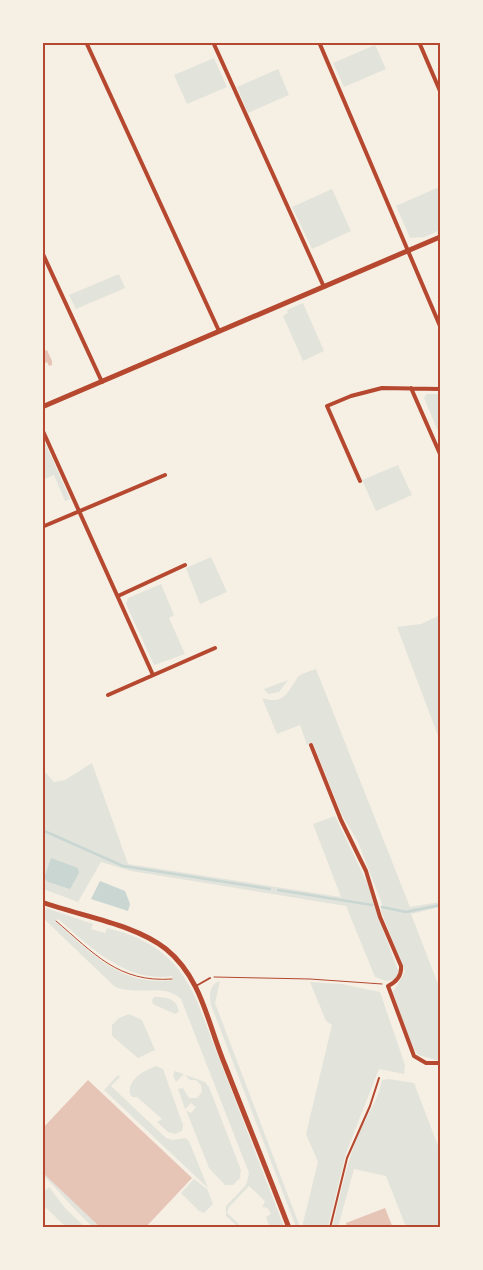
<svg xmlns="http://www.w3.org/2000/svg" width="483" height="1270" viewBox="0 0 483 1270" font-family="Roboto,sans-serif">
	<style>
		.green { fill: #e2e4dc; fill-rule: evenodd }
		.water { fill: #c9d6d2 }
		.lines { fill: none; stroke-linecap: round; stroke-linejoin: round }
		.stream { stroke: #c9d6d2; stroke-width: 2.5 }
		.building { fill: #e6c5b7 }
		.path { stroke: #b5482f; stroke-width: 1 }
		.service { stroke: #b5482f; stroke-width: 2 }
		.minor { stroke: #b5482f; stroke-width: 4 }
		.tertiary { stroke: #b5482f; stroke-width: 5 }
		.neatline { fill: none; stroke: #b5482f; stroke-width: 2 }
	</style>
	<rect width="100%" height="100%" fill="#f6efe4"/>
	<!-- green -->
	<path class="green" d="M375,45L386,69L344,87L333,63Z
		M214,58L227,87L187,104L174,75Z
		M278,69L289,95L248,113L237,87Z
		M439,187L440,230L425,237L410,238L396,206Z
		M332,189L351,231L312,249L292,207Z
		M119,274L125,288L76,309L69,295Z
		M303,303L324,351L303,361L283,316L288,313L287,310Z
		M427,394H440V436L424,398Z
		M43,438L70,499L65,501L54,475L43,480Z
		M398,465L412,495L376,511L362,480Z
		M211,557L227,592L200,604L186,568Z
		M161,584L174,615L169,618L185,654L154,665L126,604L128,598Z
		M440,615V741L397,627L421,624Z
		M316,669L410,907L440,902V907L411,914L440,989V1061L418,1055L410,1043L393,992L405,972L381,911L382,904L358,842L342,815L313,743L307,745L300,725L277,734L262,698C284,705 287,693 298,677C302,673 311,671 316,669Z
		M288,680L279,692L268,694L264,689Z
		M92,763L128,864L341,897L313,824L335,816L370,889L376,911L399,973L393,980L386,981L375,977L346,906L131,871L101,862L78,902L43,889L42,774L46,773L54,782L65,780Z
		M46,908L93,924L91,929L105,933L107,928C152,939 178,958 197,1001L284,1227L269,1225L266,1217L271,1214L268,1208L262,1207L265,1201L249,1186L229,1207L227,1213L239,1224L237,1226L226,1216V1206L246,1185L249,1173L181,999C164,982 134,997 114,986L43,918V910L45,911ZM58,919C90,947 126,983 172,976L173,980C121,987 91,953 55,921Z
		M220,981L215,1003L300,1227H296L211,1005C209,995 209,985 220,981Z
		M310,982L342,984L380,992L405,1065L404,1074L379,1069L346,1153L328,1227H302L318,1162L306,1134L332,1025L326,1021Z
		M154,997C166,997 177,998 179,1012L175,1014L153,1004L152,1000Z
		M129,1014L142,1020L155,1050L138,1058L112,1036V1025L119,1018Z
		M156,1066L163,1069L183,1125L182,1131L175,1134L168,1132L157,1122L162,1119L137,1097H132L130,1094C128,1079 143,1071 156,1066Z
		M175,1071L205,1082L209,1087L241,1170L240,1178L233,1185H225L209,1168L186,1110L191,1113L196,1107L191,1103L185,1109L178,1089L183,1088L189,1098H197L202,1092L201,1085L196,1080H190L184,1074L176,1082L173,1075Z
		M118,1075L120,1077L111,1086L166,1138L173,1140L185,1138L189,1141L208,1188L104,1090Z
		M389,1079L414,1083L440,1151V1227H406L386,1176L354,1169L338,1227L332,1228C340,1197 346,1166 357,1137C365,1117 378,1102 382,1080Z
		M42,1172L101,1227H93C75,1211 60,1192 43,1175Z
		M194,1179L207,1189L213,1204L204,1213L199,1211L181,1193Z
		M42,1187L46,1190L49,1187L65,1208L85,1227H66L43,1205Z"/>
	<!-- water -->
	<path class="water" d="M51,858L78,868L79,873L70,889L48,882L44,878Z
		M100,881L125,891L130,904L128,911L91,899Z"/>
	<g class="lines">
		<!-- stream -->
		<path class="stream" d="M42,830L123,866L270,889
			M278,890L372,905
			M382,907L406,912L440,905"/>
	</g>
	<!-- building -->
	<path class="building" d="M47,350L52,361V365L49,366L47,362L42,365V352Z
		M88,1080L192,1178L145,1228H101L42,1172V1129Z
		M385,1208L393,1228H347L346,1223Z"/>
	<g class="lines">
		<!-- path -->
		<path class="path" d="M56,921C94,953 118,983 172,979
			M214,977L310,979L382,984"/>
		<!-- service -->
		<path class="service" d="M196,986L210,978
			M330,1228L347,1158L370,1106L379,1078"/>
		<!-- minor -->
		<path class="minor" d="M86,42L219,331
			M213,42L324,287
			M319,42L440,326
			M419,42L440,91
			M42,252L102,382
			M411,388L440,454
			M42,429L153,675
			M360,481L327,406L351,396L382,388L440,389
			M42,527L165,475
			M118,596L185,565
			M108,695L215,648
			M311,745L341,820L366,871L380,917L401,966C402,976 396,982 388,986L414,1056L426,1063H440"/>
		<!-- tertiary -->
		<path class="tertiary" d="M42,407L440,237
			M42,902C80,916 135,924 166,949C202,978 208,1025 225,1065C246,1119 268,1173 289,1228"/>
	</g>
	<!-- border -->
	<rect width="483" height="1270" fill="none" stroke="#f6efe4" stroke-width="88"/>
	<rect x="44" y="44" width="395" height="1182" class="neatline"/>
</svg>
